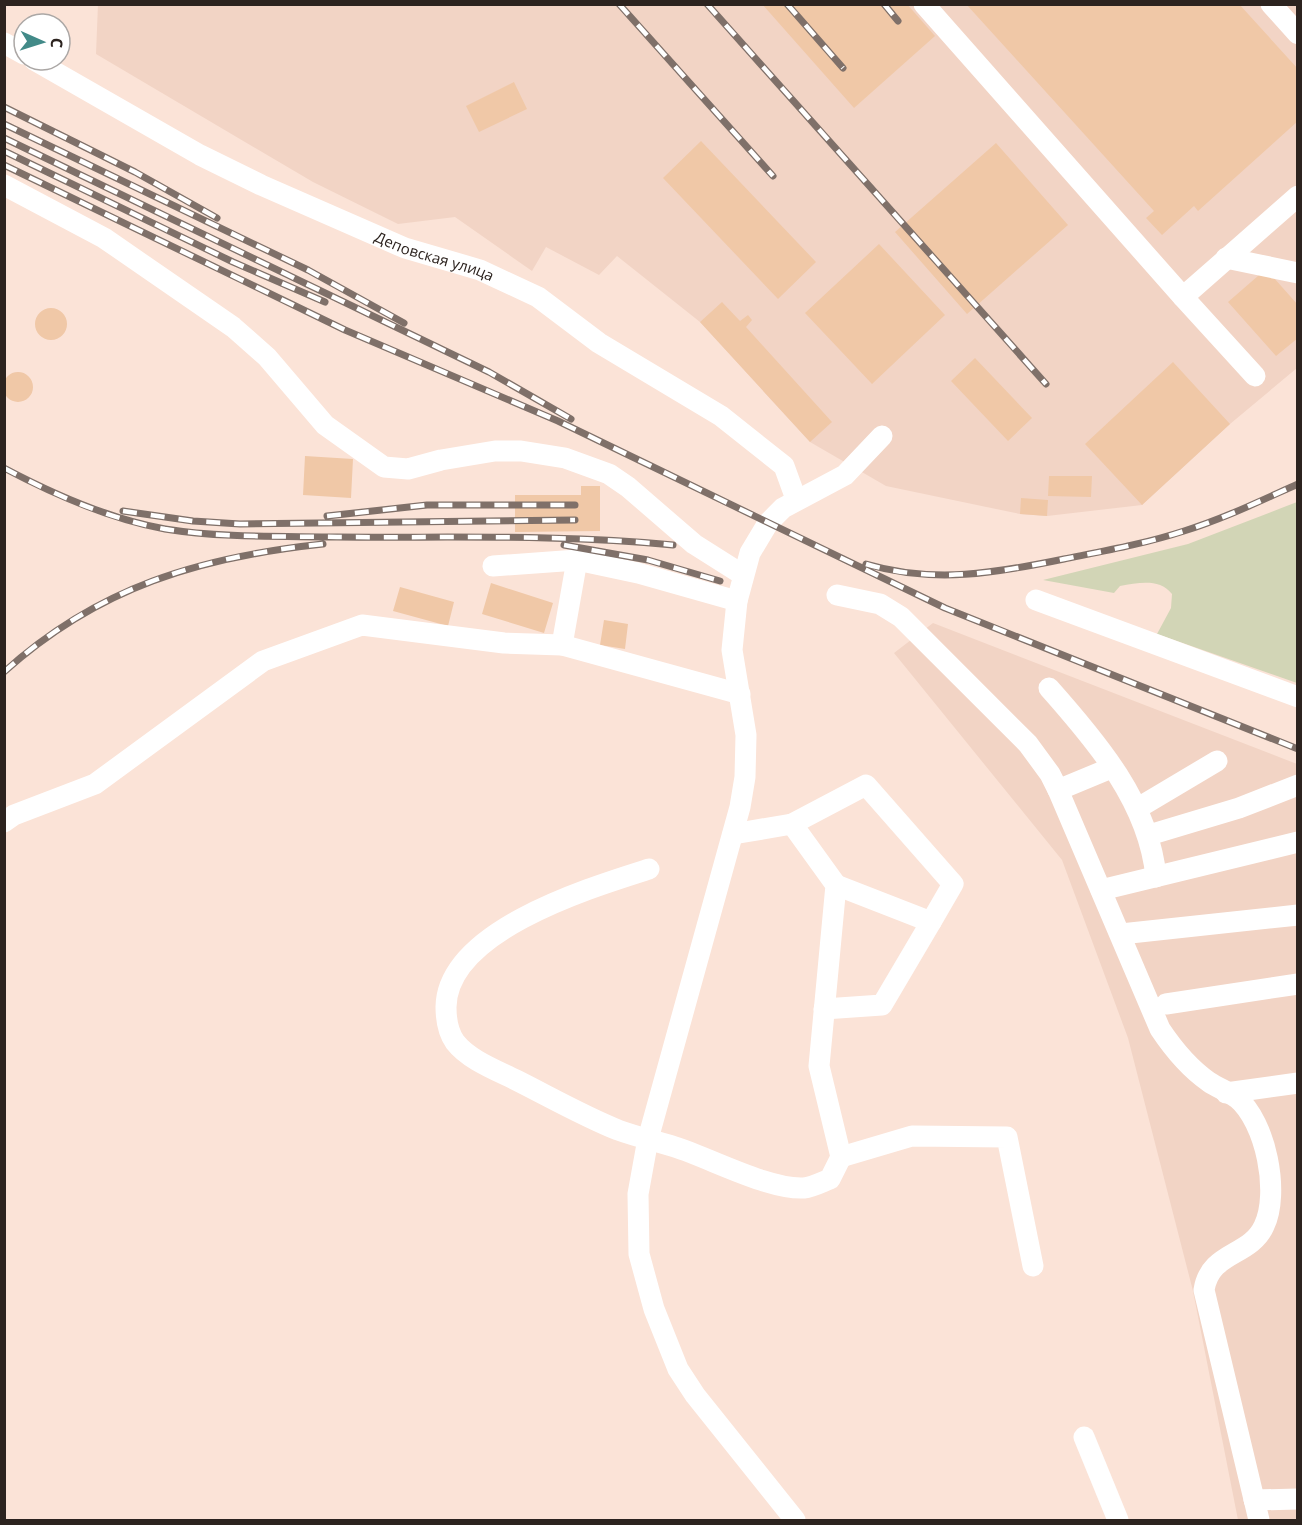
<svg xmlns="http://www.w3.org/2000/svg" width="1302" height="1525" viewBox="0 0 1302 1525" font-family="'Open Sans',sans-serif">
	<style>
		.built { fill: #f2d4c5 }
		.green { fill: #d2d5b6 }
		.building { fill: #f0c8a7 }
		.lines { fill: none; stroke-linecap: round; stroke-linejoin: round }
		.minor { stroke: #fff; stroke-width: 21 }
		.rail-casing { stroke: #7f7069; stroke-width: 7 }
		.rail { stroke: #fff; stroke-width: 4.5; stroke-dasharray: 14; stroke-linecap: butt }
		.labels { text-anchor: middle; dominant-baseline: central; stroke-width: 5; stroke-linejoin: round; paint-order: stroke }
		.street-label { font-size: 15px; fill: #2c231f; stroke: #fff }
	</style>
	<rect width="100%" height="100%" fill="#fbe3d7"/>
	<!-- built -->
	<path class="built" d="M98,4L1297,5V368L1230,424L1142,505L1047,516L1020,514L886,486L810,442L700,322L617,256L599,275L546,247L532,271L455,217L398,224L313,182L96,54Z
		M933,623L1297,764V1520H1238L1193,1291L1128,1038L1062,860L894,653Z"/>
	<!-- green -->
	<path class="green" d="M1297,502V683L1157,634L1171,608L1172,594C1159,578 1139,583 1120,586L1114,593L1043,580L1188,544Z"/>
	<!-- building -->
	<path class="building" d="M762,4H907L935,36L854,108Z
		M966,4H1239L1298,69V121L1198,211L1194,206L1162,235L1146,218L1154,211Z
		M514,82L527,109L479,132L466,106Z
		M701,141L816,262L778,299L663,178Z
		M996,143L1068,225L967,314L895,232Z
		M879,244L945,315L872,384L805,313Z
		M1266,269L1298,305V338L1276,356L1228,302Z
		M722,302L740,321L748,315L752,320L746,327L832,422L810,442L700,322Z
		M35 324a16 16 0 1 1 32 0a16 16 0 1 1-32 0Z
		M975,358L1032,418L1008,441L951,381Z
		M1173,362L1230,424L1142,505L1085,444Z
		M3 387a15 15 0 1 1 30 0a15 15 0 1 1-30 0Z
		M305,456L353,459L351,498L303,495Z
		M1049,476H1092L1091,497L1048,496Z
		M581,486H600V531L515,532V495H581Z
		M1021,498L1048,500L1047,516L1020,514Z
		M491,583L553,603L544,633L482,614Z
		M400,587L454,602L448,626L393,611Z
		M604,620L628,624L625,649L600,645Z"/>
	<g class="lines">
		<!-- minor -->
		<g class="minor">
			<path d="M924,4L1183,297L1255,376"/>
			<path d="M1271,4L1298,34"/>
			<path d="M4,43L24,54"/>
			<path id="s1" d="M34,60L200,155L261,185L405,248L480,270L538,297L599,343L721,416L784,466L796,499"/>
			<path d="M4,185L104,238L233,327L267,357L325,425L384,467L408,469L441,460L495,451H521L565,458L609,474L628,487L694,544L743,575"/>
			<path d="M1226,258L1298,273"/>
			<path d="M1183,297L1298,196"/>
			<path d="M493,566L577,560L638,573L737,601"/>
			<path d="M837,595L880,604L901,617L1028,744L1050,774L1058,790L1160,1029C1174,1050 1189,1068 1209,1082C1218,1088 1229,1092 1237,1098C1266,1122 1280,1193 1264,1226C1250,1257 1210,1251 1204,1290L1259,1520"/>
			<path d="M1036,600L1298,697"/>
			<path d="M562,645L577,560"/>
			<path d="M1049,688C1097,742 1149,803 1156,877"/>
			<path d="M1058,790L1111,768"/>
			<path d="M1138,808L1217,761"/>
			<path d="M4,822L14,815L95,784L263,661L362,625L504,643L562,645L740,694"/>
			<path d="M792,824L866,785L953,884L931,922L836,885"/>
			<path d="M1149,835L1239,808L1298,785"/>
			<path d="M649,869C589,888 447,931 446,1007C446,1019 448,1032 455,1042C469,1060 496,1070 516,1080C550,1097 583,1116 618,1130C637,1137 656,1141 675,1147C710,1158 769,1190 804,1188C813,1187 822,1182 830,1179L841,1157L819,1066L836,885L792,824L733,834"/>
			<path d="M1101,890L1298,842"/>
			<path d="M1121,934L1298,915"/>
			<path d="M1166,1004L1298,984"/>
			<path d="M824,1009L882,1005L931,922"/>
			<path d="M1226,1093L1298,1083"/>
			<path d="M841,1157L912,1136L1007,1137L1033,1266"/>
			<path d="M1084,1437L1118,1520"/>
			<path d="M1254,1500L1298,1499"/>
			<path d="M795,1520L695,1395L678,1369L654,1309L639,1254L638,1194L648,1139L740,807L745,777L746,735L732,650L737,601L750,553L768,523L783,508L845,475L882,436"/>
		</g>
		<!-- rail casing -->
		<g class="rail-casing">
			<path id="rail" d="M619,4L773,176
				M707,4L1046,384
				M787,4L843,68
				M884,4L898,21
				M4,107L135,172L217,218
				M4,124L308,270L404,323
				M4,138L489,372L571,419
				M4,151L233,262L325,302
				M4,165L345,330L558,421L945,608L1298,749
				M4,468C55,495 109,519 165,529C221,538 280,536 337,537C449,538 561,534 673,545
				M123,511L193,521L240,524L575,520
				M327,516L427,505H575
				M564,545L648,560L720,581
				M866,564C934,584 996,573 1064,559C1104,551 1144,544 1184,531C1223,519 1260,501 1298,484
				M4,672C98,587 200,557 323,544"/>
		</g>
		<!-- rail -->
		<use href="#rail" class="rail"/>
	</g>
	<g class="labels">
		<!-- street labels -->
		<g class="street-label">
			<text stroke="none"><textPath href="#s1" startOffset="447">Деповская улица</textPath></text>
		</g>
	</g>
	<!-- border -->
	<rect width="1302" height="1525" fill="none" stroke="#2c231f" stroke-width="12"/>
	<!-- north arrow -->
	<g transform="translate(42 42) rotate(93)"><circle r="28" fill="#ffffff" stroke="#aba7a5" stroke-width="1.5"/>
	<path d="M0-4.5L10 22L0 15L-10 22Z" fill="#428a88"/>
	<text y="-9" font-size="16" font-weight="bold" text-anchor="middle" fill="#2c231f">С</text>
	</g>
</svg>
